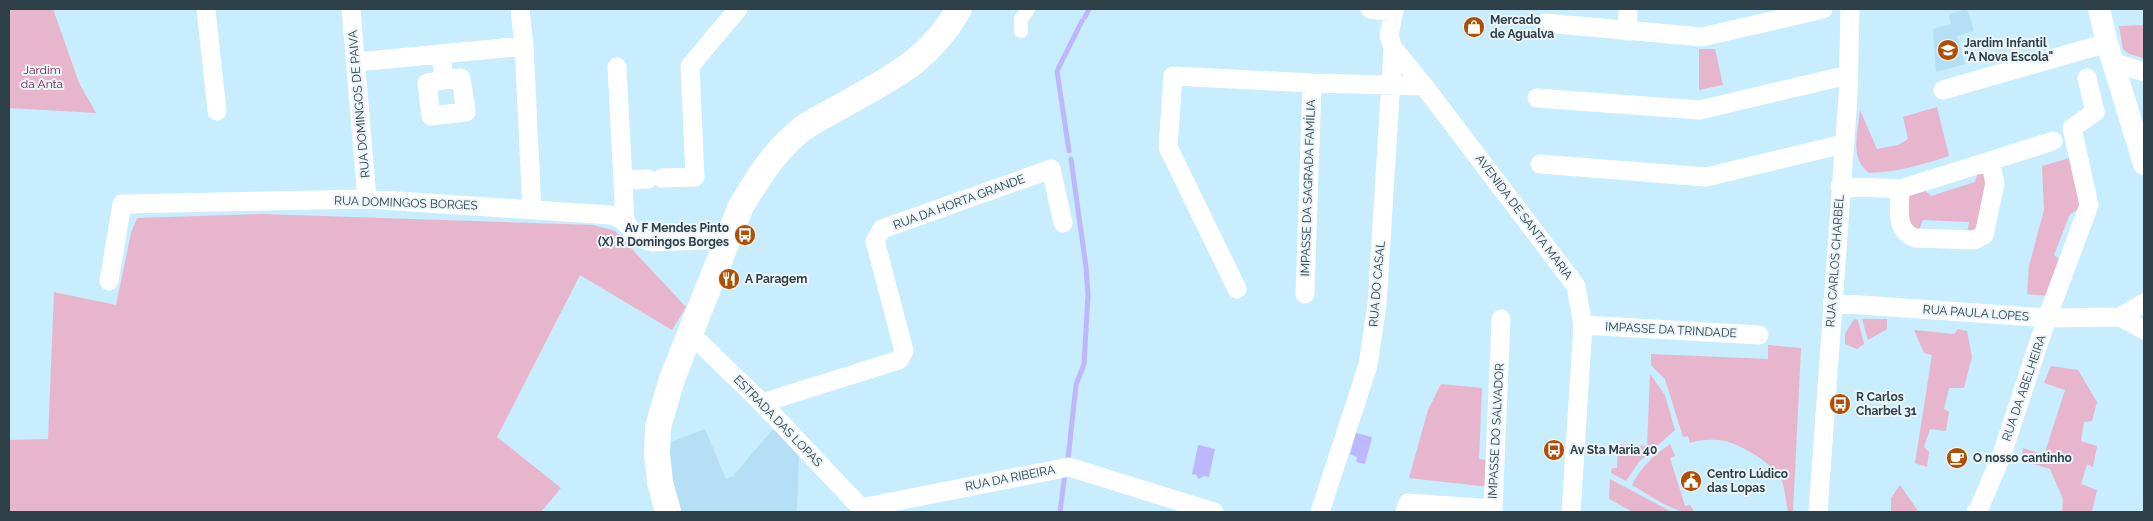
<svg xmlns="http://www.w3.org/2000/svg" width="2153" height="521" viewBox="0 0 2153 521" font-family="Raleway,sans-serif">
	<style>
		.built { fill: #b4dff4 }
		.green { fill: #e7b5cc }
		.water { fill: #beb7fe }
		.lines { fill: none; stroke-linecap: round; stroke-linejoin: round }
		.stream { stroke: #beb7fe; stroke-width: 5 }
		.pedestrian { stroke: #fff; stroke-width: 14 }
		.minor { stroke: #fff; stroke-width: 19 }
		.tertiary { stroke: #fff; stroke-width: 22 }
		.secondary { stroke: #fff; stroke-width: 26 }
		.labels { text-anchor: middle; dominant-baseline: central; stroke-width: 4; stroke-linejoin: round; paint-order: stroke }
		.poi-label { font-size: 12px; font-weight: bold; fill: #2d4048; stroke: #ecf5f9; text-anchor: start }
		.park-label { font-size: 12px; fill: #6f1a4c; stroke: #ecf5f9 }
		.street-label { font-size: 12px; fill: #2d4048; stroke: #ecf5f9 }
	</style>
	<rect width="100%" height="100%" fill="#c7edff"/>
	<!-- built -->
	<path class="built" d="M1967,9L1974,31L1957,36L1965,64L1936,72L1933,29L1951,24L1949,14Z
		M774,428L799,453L797,512H682L672,480L669,455L671,442L705,429L726,479L733,476Z"/>
	<!-- green -->
	<path class="green" d="M9,9H53L79,83L96,113L9,108Z
		M2144,25V58L2129,54L2123,49L2119,26Z
		M1699,49H1715L1723,85L1699,90Z
		M1937,107L1949,156C1922,165 1897,172 1869,173C1849,157 1858,133 1860,110L1877,149L1898,145L1908,139L1903,117Z
		M2070,158L2081,203L2079,209L2070,214L2054,255L2063,262L2049,296L2027,294L2029,266L2044,210L2042,166Z
		M1979,169H1986L1982,225L1971,233H1967L1969,222L1923,220L1918,232L1909,228L1907,192L1921,187L1931,196L1975,182Z
		M262,214L593,225L615,231L686,307L672,330L580,275L497,437L561,488L541,512H9V440L48,439L54,292L116,305L131,233L137,218Z
		M1854,319L1858,320L1864,344L1857,349L1845,344V334Z
		M1862,319H1887V329L1868,340Z
		M1958,329L1967,331L1972,357L1964,388H1949L1944,409L1949,412L1946,431L1930,429L1924,447L1929,452L1927,467L1915,463L1932,355L1924,353L1914,330L1954,334Z
		M1768,345L1801,348L1793,512H1788C1786,502 1785,490 1782,481C1776,465 1742,445 1725,441C1714,439 1701,439 1690,443L1688,436L1683,437L1665,379L1651,365V354L1768,359Z
		M2051,366L2078,370L2097,402L2092,421L2084,422L2081,441L2097,446L2093,467L2087,464L2081,484L2097,490L2092,512H2062L2063,499L2050,469L2021,460L2023,448L2044,455L2065,390L2044,383Z
		M1650,374L1665,395L1675,430L1639,462L1626,481L1611,473L1612,468H1617L1618,444L1647,446Z
		M1441,384L1482,388L1479,459L1486,460L1490,487L1409,478L1428,410Z
		M1670,444L1675,456L1670,458L1685,506L1690,505L1694,511C1679,517 1646,493 1632,485C1641,467 1654,455 1670,444Z
		M1610,479L1672,512H1633L1609,499Z
		M1900,485L1918,511L1891,512V498Z"/>
	<!-- water -->
	<path class="water" d="M1356,433L1372,437L1365,464L1356,462L1357,457L1350,454Z
		M1198,445L1215,449L1209,477L1204,476L1199,479L1196,475L1192,474Z"/>
	<g class="lines">
		<!-- stream -->
		<path class="stream" d="M1085,17L1089,9
			M1069,151L1057,71L1082,21
			M1068,459L1076,385L1084,364L1088,295L1086,267L1071,159
			M1060,512L1065,473"/>
		<!-- pedestrian -->
		<path class="pedestrian" d="M1021,31V19L1028,9"/>
		<!-- minor -->
		<path class="minor" d="M206,9L217,111
			M351,9L367,199
			M520,9L524,46L532,210
			M1370,9L1394,12
			M1394,9L1389,36L1393,48L1424,86L1576,286L1583,325L1571,512
			M1545,23L1702,37L1823,9
			M1627,31L1628,9
			M441,54L444,80L461,78L466,112L431,116L427,83L444,80
			M357,62L524,46
			M2115,63L2144,72
			M617,67L625,220
			M1943,90L2107,43
			M1537,98L1700,110L1848,75
			M1990,161L2053,141
			M1540,164L1706,177L1843,144
			M662,178L695,177L690,66L738,9
			M623,180L648,179
			M1840,186L1900,189L1990,161L1995,183L1984,235L1974,240L1916,238C1894,232 1900,207 1900,189
			M109,281L122,204L367,199L610,215C630,219 631,238 652,242L727,239
			M1237,289L1168,147L1173,76L1312,83L1424,86
			M1305,294L1312,83
			M1832,303L2047,318L2120,317L2144,303
			M2120,317L2144,330
			M1583,325L1759,335
			M690,333L762,403L861,508L863,512
			M762,403L899,360L904,351L875,241L882,229L1051,169L1063,223
			M861,508L1069,467L1214,512
			M1320,512L1368,365L1377,305L1393,48
			M1405,512L1408,503L1493,509L1501,319
			M1818,512L1848,97L1850,9
			M1976,512L1978,511L2002,454L2047,318L2089,205L2072,128L2095,112L2087,78"/>
		<!-- tertiary -->
		<path class="tertiary" d="M2099,9L2107,43L2144,164"/>
		<!-- secondary -->
		<path class="secondary" d="M668,512L660,482L657,454L658,427L672,379L741,206C758,178 775,150 802,129C813,121 826,115 838,108C889,79 928,63 959,9"/>
	</g>
	<!-- icons -->
	<defs>
		<g id="shop-disc" transform="scale(1.125)"><circle r="9.5" fill="#ae4f03" stroke="#ecf5f9"/><path d="M-5-2.5h2.3a2.7 3.5 0 0 1 5.4 0H5L5.5 6h-11ZM-1.5-2.5h3a1.5 2.3 0 0 0-3 0Z" fill="#fff"/></g>
		<g id="school-disc" transform="scale(1.125)"><circle r="9.5" fill="#ae4f03" stroke="#ecf5f9"/><path d="M0-5L7-2L0 1L-7-2ZM-4 1L0 2.5L4 1V4Q0 6-4 4Z" fill="#fff"/></g>
		<g id="bus-disc" transform="scale(1.125)"><circle r="9.5" fill="#ae4f03" stroke="#ecf5f9"/><path d="M-5-6H5V4H4V6H2V4H-2V6H-4V4H-5ZM-3.5-4V0h7V-4ZM-3.5 1.2v1.5H-2V1.2ZM2 1.2v1.5H3.5V1.2Z" fill="#fff"/></g>
		<g id="restaurant-disc" transform="scale(1.125)"><circle r="9.5" fill="#ae4f03" stroke="#ecf5f9"/><path d="M-5-6h1v4h1v-4h1v4h1v-4h1v5L-1.5 .5V6h-2V.5L-5-1ZM5-6V6H3V1.5H1.5Q1.5-4 5-6Z" fill="#fff"/></g>
		<g id="cafe-disc" transform="scale(1.125)"><circle r="9.5" fill="#ae4f03" stroke="#ecf5f9"/><path d="M-5.5-4.5H6V0H3Q3 3.5 0 3.5H-2.5Q-5.5 3.5-5.5 0ZM3-3.2v2h1.7v-2ZM-6 4.5H4V6H-6Z" fill="#fff"/></g>
		<g id="civic-disc" transform="scale(1.125)"><circle r="9.5" fill="#ae4f03" stroke="#ecf5f9"/><path d="M-.6-6.5H3V-4.5H.6V-3L4-1V1h2V6H-6V1h2V-1L-.6-3ZM-1.2 2.5V6h2.4V2.5Z" fill="#fff"/></g>
	</defs>
	<g fill-rule="evenodd">
		<use href="#shop-disc" x="1474" y="27"/>
		<use href="#school-disc" x="1948" y="50"/>
		<use href="#bus-disc" x="745" y="235"/>
		<use href="#restaurant-disc" x="729" y="279"/>
		<use href="#bus-disc" x="1840" y="404"/>
		<use href="#bus-disc" x="1554" y="450"/>
		<use href="#cafe-disc" x="1957" y="458"/>
		<use href="#civic-disc" x="1691" y="481"/>
	</g>
	<g class="labels">
		<!-- poi labels -->
		<g class="poi-label">
			<text x="1490" y="20">Mercado<tspan x="1490" dy="14">de Agualva</tspan></text>
			<text x="1964" y="43">Jardim Infantil<tspan x="1964" dy="14">"A Nova Escola"</tspan></text>
			<text x="729" y="228" text-anchor="end">Av F Mendes Pinto<tspan x="729" dy="14">(X) R Domingos Borges</tspan></text>
			<text x="745" y="279">A Paragem</text>
			<text x="1856" y="397">R Carlos<tspan x="1856" dy="14">Charbel 31</tspan></text>
			<text x="1570" y="450">Av Sta Maria 40</text>
			<text x="1973" y="458">O nosso cantinho</text>
			<text x="1707" y="474">Centro Lúdico<tspan x="1707" dy="14">das Lopas</tspan></text>
		</g>
		<!-- park labels -->
		<g class="park-label">
			<text x="42" y="70">Jardim<tspan x="42" dy="14">da Anta</tspan></text>
		</g>
		<!-- street labels -->
		<g class="street-label">
			<text transform="translate(359 104) rotate(-95)">RUA DOMINGOS DE PAIVA</text>
			<text transform="translate(1308 188) rotate(-88)">IMPASSE DA SAGRADA FAMÍLIA</text>
			<text transform="translate(959 202) rotate(-20)">RUA DA HORTA GRANDE</text>
			<text transform="translate(406 203) rotate(2)">RUA DOMINGOS BORGES</text>
			<text transform="translate(1524 217) rotate(53)">AVENIDA DE SANTA MARIA</text>
			<text transform="translate(1835 261) rotate(-86)">RUA CARLOS CHARBEL</text>
			<text transform="translate(1377 284) rotate(-85)">RUA DO CASAL</text>
			<text transform="translate(1976 313) rotate(4)">RUA PAULA LOPES</text>
			<text transform="translate(1671 330) rotate(3)">IMPASSE DA TRINDADE</text>
			<text transform="translate(2024 388) rotate(-71)">RUA DA ABELHEIRA</text>
			<text transform="translate(778 421) rotate(46)">ESTRADA DAS LOPAS</text>
			<text transform="translate(1496 431) rotate(-87)">IMPASSE DO SALVADOR</text>
			<text transform="translate(1010 478) rotate(-11)">RUA DA RIBEIRA</text>
		</g>
	</g>
	<!-- border -->
	<rect width="2153" height="521" fill="none" stroke="#2d4048" stroke-width="20"/>
</svg>
